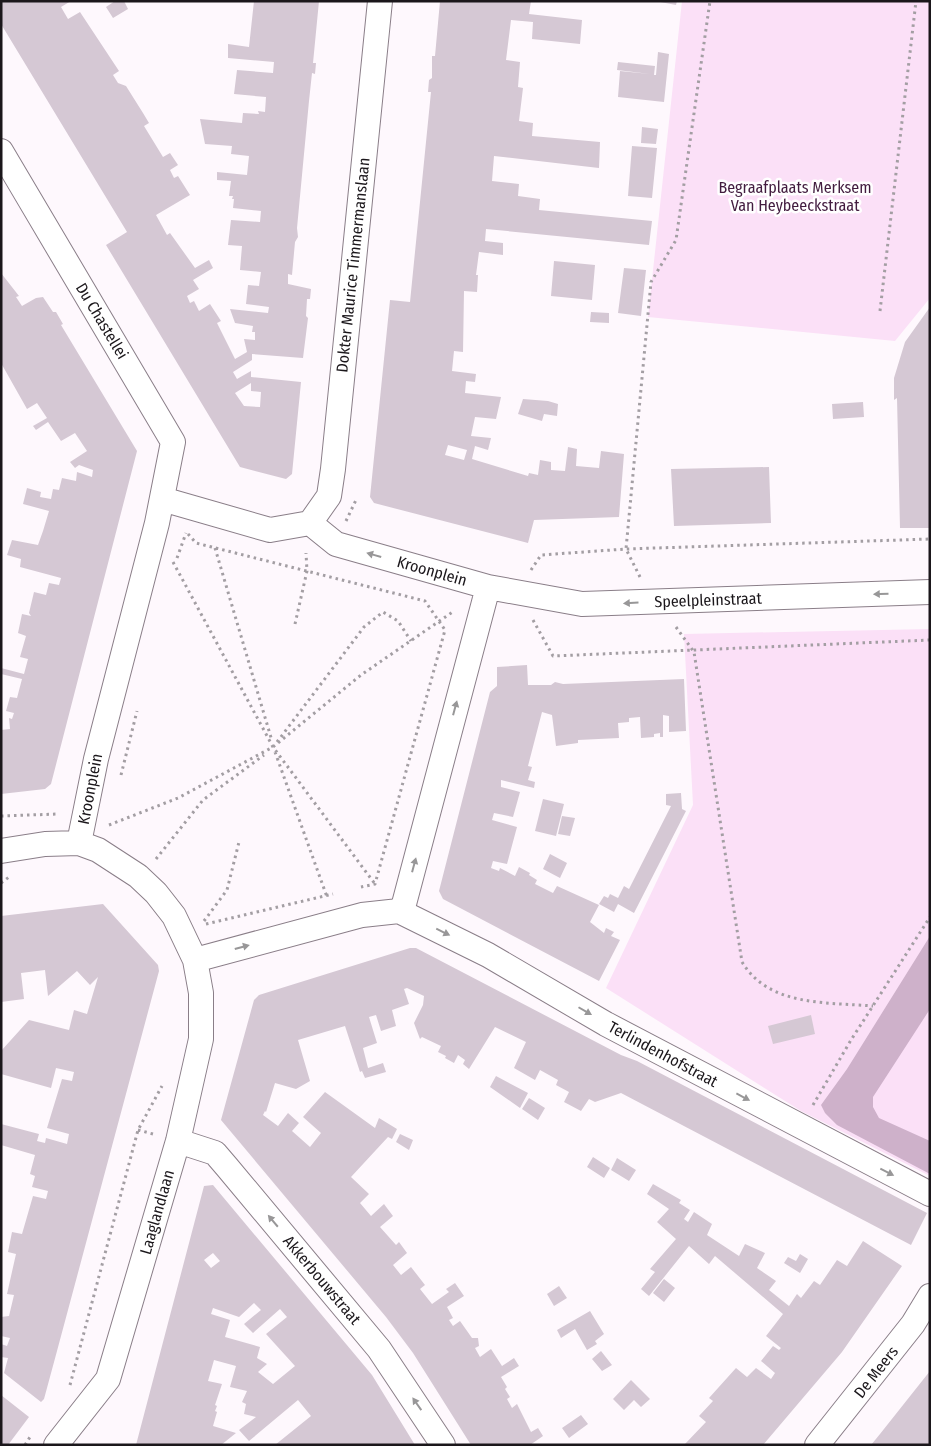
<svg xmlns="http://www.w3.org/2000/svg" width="931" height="1446" viewBox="0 0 931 1446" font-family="'Fira Sans Condensed',sans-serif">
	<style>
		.green { fill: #fbe0f7 }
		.water { fill: #ceb1ca }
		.building { fill: #d5c8d4; fill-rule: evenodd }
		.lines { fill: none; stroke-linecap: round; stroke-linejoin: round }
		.street-casing { stroke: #8a7e88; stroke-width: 26 }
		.path { stroke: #a39ea3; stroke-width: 3; stroke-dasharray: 2.5 4; stroke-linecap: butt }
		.street { stroke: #fff; stroke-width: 24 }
		.oneway { fill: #989798 }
		.labels { text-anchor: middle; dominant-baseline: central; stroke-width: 5; stroke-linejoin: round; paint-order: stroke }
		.park-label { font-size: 16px; fill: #421c3f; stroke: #fff }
		.street-label { font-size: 16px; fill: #1b171b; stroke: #fff }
	</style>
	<rect width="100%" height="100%" fill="#fef8fd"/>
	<!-- green -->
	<path class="green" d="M682,1H930V298L895,341L648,317Z
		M930,629V1176L801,1111L606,988L693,805L684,634Z"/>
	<!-- water -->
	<path class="water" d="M930,936V1009L873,1097V1107L879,1118L930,1141V1174L837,1125L825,1113L821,1105L847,1069Z"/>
	<!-- building -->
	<path class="building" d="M1,1H71L61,7L68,19L80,12L119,71L113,75L118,83L126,86L143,113L149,123L144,126L163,157L170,153L178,165L170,170L174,178L178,176L190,195L156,215L167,235L170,233L195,268L209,260L213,268L193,280L199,289L187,296L190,303L194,301L199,311L210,304L221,321L217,323L235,359L247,352L244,339L255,340V332H252L253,326L235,323L230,309L268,313L269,307L246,304L248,285L259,286L261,272L240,270L242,246L228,245L231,220L260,222L261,211L233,208L234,199H232L233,196H229L231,181L217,180V172L247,175L249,156L231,154L232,146L205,144L200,119L242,123L243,113L259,114L258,111L265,112L266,97L234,94L237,70L273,73L274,62L228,58V44L249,47L254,1H319L313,63H316L315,74L312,73L309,101L297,228L298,237L295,242L292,275L288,274V284L311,289L310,299H307L306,316L308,318L303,358L252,354V360L233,372L237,379L251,371V377L301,382L292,474L286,479L240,467L106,245L127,232L1,24ZM251,383V391L261,392L260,407L244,406L235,393Z
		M115,1H124L128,9L113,18L106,7Z
		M440,1H531L529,14L582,20L580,44L532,39L533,22L511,20L506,60L520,62L518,87L523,88L519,121L533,123L532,136L600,142L599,168L494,156L492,181L519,184L518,196L540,199L539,210L652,221L649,245L486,229L485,241L503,243V255L479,252L476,275H478L477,292L464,291L463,352L454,351L452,371L476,374L475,382L466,381L465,393L501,397L496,419L475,417L471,436L491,438L488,450L475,446L472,459L528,476L529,473L538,475L540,460L551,462V470L565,471L568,447L577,449L576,466L599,468L601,451L624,454L619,517L534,520L528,543L374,503L370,497L390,300L410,302L431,92H428L429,80L432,78V56H435ZM448,445L467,450L464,460L445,455Z
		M655,1H677L676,5Z
		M658,52L669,54L664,102L618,97L620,71L650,74L617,70L618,62L655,66L654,75H656Z
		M642,127L658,129L656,144L641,143Z
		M632,146L657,148L652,198L628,196Z
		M554,261L595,265L592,300L551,296Z
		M624,268L646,270L641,316L618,313Z
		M1,273L19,296L16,297L22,306L36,298L43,297L53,312H56L63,324L61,325L137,451L51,784L45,789L1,794V730L10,729L9,718L12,719L14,713L6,711L10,697L17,698L22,679L1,674V668L24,674L28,659L20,657L26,636L18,633L22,614L31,616L29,613L34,592L46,595L49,583L59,585L61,578L20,567L21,559L7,555L12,540L38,545L43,531L49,511L23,504L27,488L41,492L40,497L51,499L53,489L59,490L62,478L76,481L77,472L92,477L93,470L79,465L75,468L70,462L87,451L75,433L61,441L48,422L36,430L33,426L47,418L37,403L27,409L1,363Z
		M930,307V528H900L897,398L894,400V378L905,342Z
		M591,312L609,313V323L590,322Z
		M523,399L548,401L558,404L557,416L544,414L542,421L518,414Z
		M863,402L864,417L833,419L832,404Z
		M769,467L771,523L674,526L671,469Z
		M527,665L528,685H551L555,682L563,684L684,679L686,731L669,732V716L663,715V737H660V733L654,734V737L641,738L640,717L629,718V722L618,723L619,738L578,740V743L556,746L552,715L542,712L528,766L532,767L528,780L535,782L534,788L501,780V787L520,792L513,817L494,813L492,820L517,827L507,864L493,861L491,868L499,871L500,868L515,876L519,867L530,873L529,875L537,880L535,884L553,893L557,886L599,905L590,922L604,933L606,928L614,932L611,936L620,940L599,981L443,899L439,891L490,692L497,686V667Z
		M681,793L682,809L686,811L634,913L618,904L614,912L599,904L604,896L608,898L610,894L618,898L624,886L629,889L671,806L666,805V794Z
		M543,799L564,804L556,836L535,831Z
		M562,816L575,818L570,836L558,834Z
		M550,854L567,863L560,878L543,869Z
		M103,904L158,965L159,971L57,1351L44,1399L41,1402L4,1373L8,1358L1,1357V1344L7,1346L10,1338L1,1336V1317L9,1316L14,1295L7,1294L16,1254L8,1252L12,1232L22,1234L33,1196L46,1199L48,1191L32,1187L35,1176L30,1174L35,1155L1,1145V1124L39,1134L37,1141L45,1143L46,1138L67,1144L69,1134L47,1128L62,1079L72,1081L74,1072L56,1068L51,1088L1,1074V1051L29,1020L69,1030L74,1010L87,1014L98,977L90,985L77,971L48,996L45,970L21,973L24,999L1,1002V916Z
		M410,948H416L621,1055L637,1061L927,1213L911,1245L621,1093L595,1102L589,1099L581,1111L564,1102L569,1092L556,1085L558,1080L540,1070L535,1080L514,1068L526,1042L495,1027L469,1069L463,1064L465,1060L458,1055L454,1063L445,1058L446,1056L438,1052L441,1046L422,1037L420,1039L414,1023L423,1005L424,996L407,988L404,989L409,1004L392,1010L396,1026L381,1031L376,1015L369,1017L377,1043L363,1048L368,1068L383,1063L386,1072L365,1078L362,1071L360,1072L345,1026L298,1040L310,1081L296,1089L275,1083L266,1112L265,1111L263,1115L278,1126L288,1113L299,1123L292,1131L310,1147L321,1133L303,1117L325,1092L375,1128L379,1118L397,1129L392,1139L388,1137L351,1177L369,1194L360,1203L371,1216L384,1204L393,1216L380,1227L396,1245L399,1242L407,1253L393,1265L401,1275L411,1267L425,1285L420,1289L432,1304L449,1292L446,1289L455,1283L464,1296L447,1307L453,1318L449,1320L453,1326L460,1321L472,1338H478L479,1346L475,1348L480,1357L491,1349L502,1366L514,1358L519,1366L501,1377L507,1387L505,1389L510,1397L507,1399L512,1408L517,1404L531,1432L538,1428L543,1436L530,1445H471L413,1353L386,1317L221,1120L254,1000L259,995Z
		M811,1015L815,1034L773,1044L768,1026Z
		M496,1076L528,1093L520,1108L490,1087Z
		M529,1098L545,1108L538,1120L522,1109Z
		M400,1134L413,1140L409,1150L396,1142Z
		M593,1157L610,1168L604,1178L587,1167Z
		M617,1158L636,1170L629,1181L611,1170Z
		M653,1184L681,1200L679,1203L690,1210L684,1219L688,1222L694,1212L712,1224L707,1235L739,1256L745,1244L765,1253L757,1268L776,1281L769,1290L789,1306L797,1294L801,1298L814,1281L820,1285L837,1260L847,1266L863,1241L902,1266L842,1352L763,1445H684L706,1422L699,1416L713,1401L709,1398L736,1368L747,1377L756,1368L771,1379L775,1373L761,1361L773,1346L779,1350L781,1348L766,1336L783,1314L715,1256L709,1264L689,1246L649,1296L641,1289L655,1272L650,1269L676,1239L657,1222L669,1209L647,1194Z
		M213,1185L372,1375L415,1445H275L311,1416L298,1400L249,1441L239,1430L256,1417L244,1414L246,1404L242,1402L247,1391L230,1387L236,1366L214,1360L208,1381L222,1384L215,1405L217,1406L215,1411L217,1412L213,1426L236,1433L221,1445H136L204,1186ZM213,1253L220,1261L211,1268L204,1260ZM254,1303L261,1310L244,1324L253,1333L280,1309L287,1317L266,1334L295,1366L273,1384L258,1372L267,1364L257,1358L260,1347L225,1337L230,1320L211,1314L213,1308L239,1317Z
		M800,1254L808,1259L800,1273L784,1263L788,1257L796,1261Z
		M664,1279L675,1288L664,1302L653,1293Z
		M559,1286L567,1298L554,1306L547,1294Z
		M590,1311L604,1334L595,1341L597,1344L587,1350L575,1329L561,1338L557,1330Z
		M601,1351L612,1365L602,1371L592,1359Z
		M930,1371V1445H871L880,1434Z
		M631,1380L650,1399L641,1407L634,1400L624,1410L613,1399Z
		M1,1395L29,1417L8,1445H1Z
		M581,1415L588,1424L569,1438L562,1428Z"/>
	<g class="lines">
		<!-- street casing -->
		<g class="street-casing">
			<path id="street" d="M1,151L173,442L157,523L96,759L79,843
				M162,499L270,530L310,523L336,544L488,587L582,604L930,592
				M310,523L329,496L333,469L380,1
				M1,851L45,844L79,843L98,850L138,876L156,893L174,916L195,960L201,993V1039L178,1141L108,1379L56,1445
				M399,911L488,955L606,1024L930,1194
				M195,960L362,915L399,911L404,904L488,587
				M178,1141L215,1153L227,1167L379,1349L443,1445
				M817,1445L913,1324L930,1296"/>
		</g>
		<!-- path -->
		<path class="path" d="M880,311L916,1
			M346,521L356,500
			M188,534L196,543L425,601L445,630L375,884L361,887
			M215,548L272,741
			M177,558L186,533
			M173,562L273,747L375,884
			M531,570L541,555L626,549L930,539
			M640,577L626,549L651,282L676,240L710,1
			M533,620L553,656L930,640
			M295,624L307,571L306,553
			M676,627L694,652L742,962C769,1007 827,1002 873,1006
			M277,742L364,627L383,612L398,621L411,641
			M275,752L327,897
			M121,775L137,711
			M1,816L58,814
			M109,825L178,798L273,747L361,675L454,611
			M156,859L203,800L264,755
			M1,883L9,877
			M204,921L227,890L239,842
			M206,924L333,894
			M813,1105L851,1040L930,917
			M138,1130L153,1134
			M70,1385L138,1130L162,1086
			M25,1445L30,1437"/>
		<!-- street -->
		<use href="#street" class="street"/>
	</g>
	<!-- one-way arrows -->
	<defs><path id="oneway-solid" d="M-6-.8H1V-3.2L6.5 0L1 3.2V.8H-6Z" transform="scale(1.25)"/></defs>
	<g class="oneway">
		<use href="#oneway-solid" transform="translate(374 555) rotate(-164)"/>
		<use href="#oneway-solid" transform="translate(881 594) rotate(178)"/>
		<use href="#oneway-solid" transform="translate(631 603) rotate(177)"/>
		<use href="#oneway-solid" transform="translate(455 708) rotate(-75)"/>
		<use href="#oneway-solid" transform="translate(414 865) rotate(-75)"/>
		<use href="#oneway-solid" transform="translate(443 932) rotate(26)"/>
		<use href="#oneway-solid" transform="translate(242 947) rotate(-15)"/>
		<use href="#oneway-solid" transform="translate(585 1011) rotate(30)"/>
		<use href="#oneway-solid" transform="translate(743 1097) rotate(28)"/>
		<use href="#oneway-solid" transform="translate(887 1172) rotate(27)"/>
		<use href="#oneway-solid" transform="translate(273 1221) rotate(-130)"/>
		<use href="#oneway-solid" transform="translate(417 1404) rotate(-125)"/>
	</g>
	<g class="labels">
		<!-- park labels -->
		<g class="park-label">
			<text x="795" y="187">Begraafplaats Merksem<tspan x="795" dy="18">Van Heybeeckstraat</tspan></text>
		</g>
		<!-- street labels -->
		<g class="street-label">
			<text transform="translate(353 265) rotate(-84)">Dokter Maurice Timmermanslaan</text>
			<text transform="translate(102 321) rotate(59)">Du Chastellei</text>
			<text transform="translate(432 571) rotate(16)">Kroonplein</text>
			<text transform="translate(708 600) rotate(-2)">Speelpleinstraat</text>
			<text transform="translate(90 789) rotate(-79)">Kroonplein</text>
			<text transform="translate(663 1054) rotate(28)">Terlindenhofstraat</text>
			<text transform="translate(157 1212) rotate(-74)">Laaglandlaan</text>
			<text transform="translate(322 1280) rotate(50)">Akkerbouwstraat</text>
			<text transform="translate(876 1372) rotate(-52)">De Meers</text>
		</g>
	</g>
	<!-- border -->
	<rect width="931" height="1446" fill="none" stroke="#1b171b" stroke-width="5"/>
</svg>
